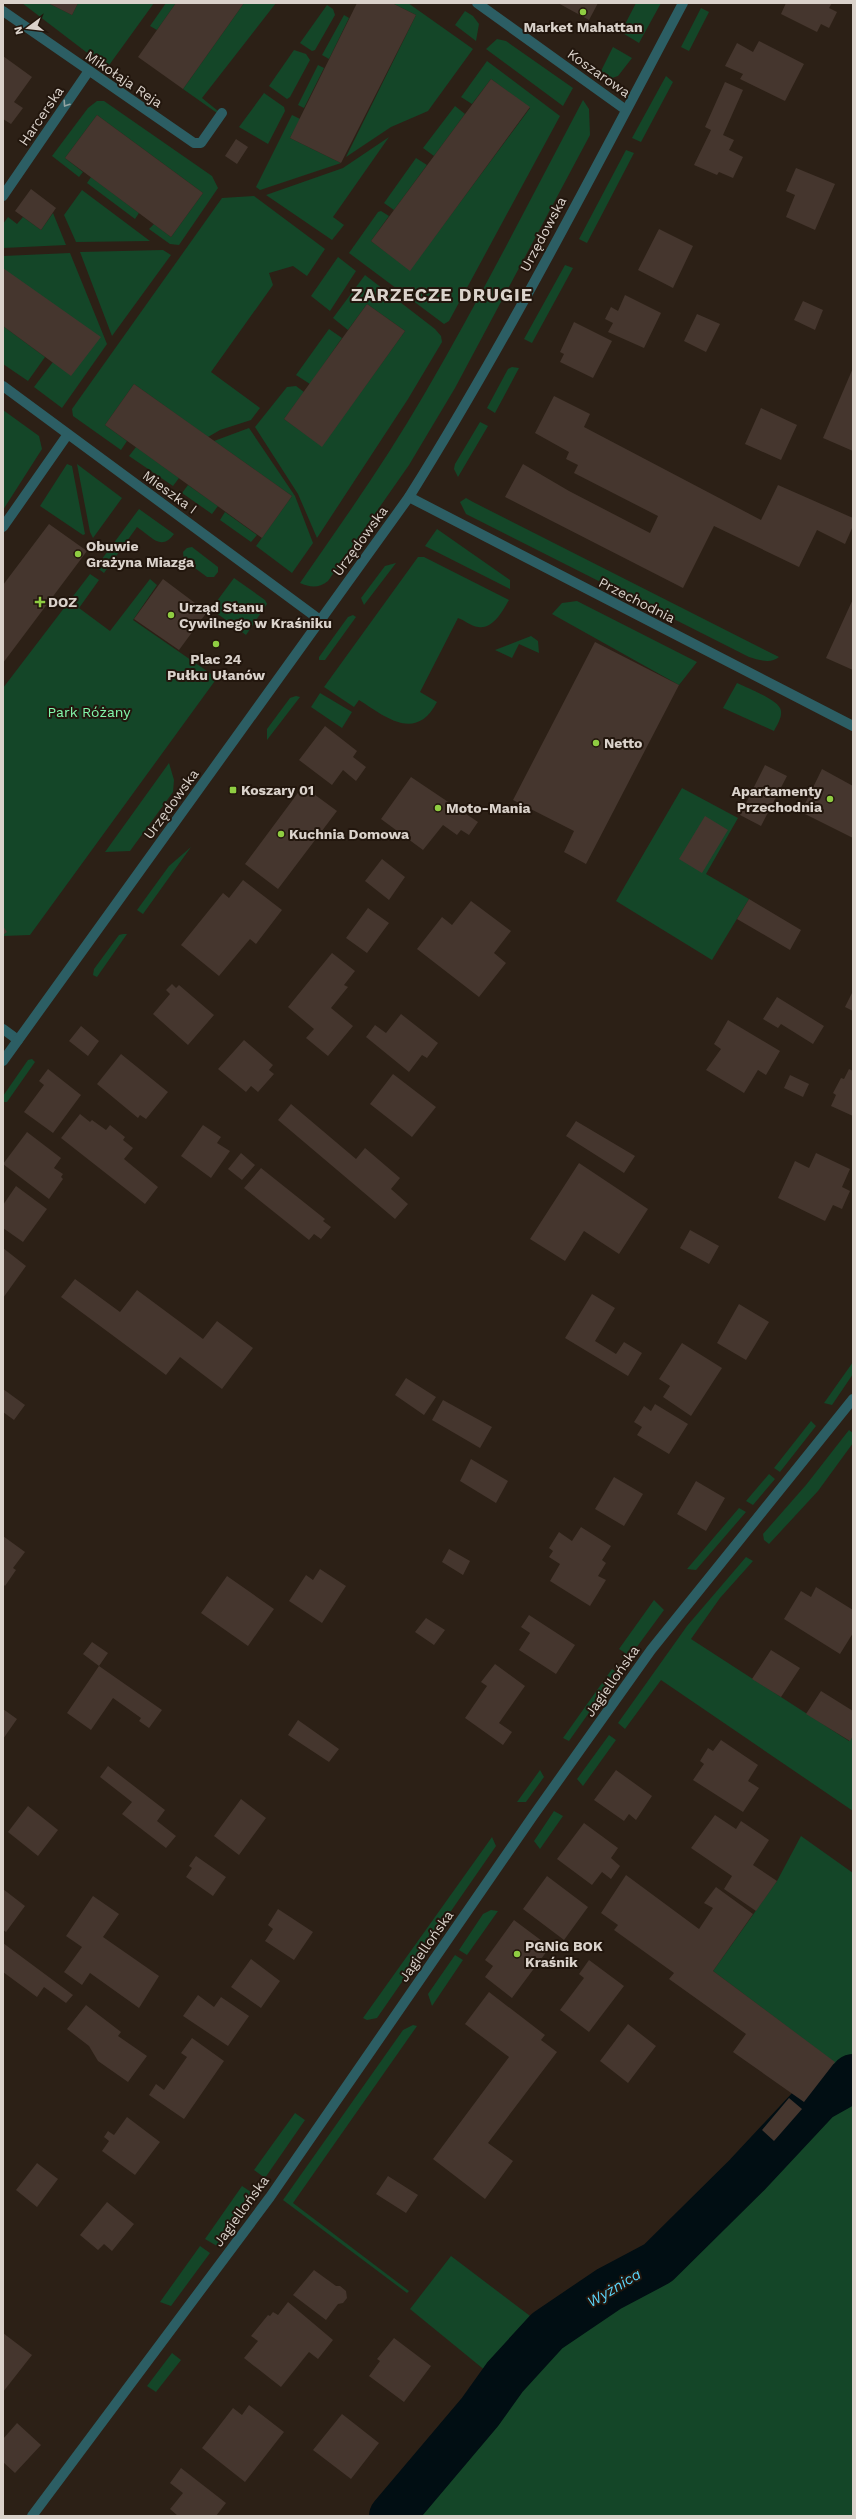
<svg xmlns="http://www.w3.org/2000/svg" width="856" height="2519" viewBox="0 0 856 2519" font-family="'Work Sans',sans-serif">
	<style>
		.green { fill: #144628 }
		.lines { fill: none; stroke-linecap: round; stroke-linejoin: round }
		.river { stroke: #010e13; stroke-width: 46 }
		.building { fill: #45362e }
		.minor { stroke: #2c5e64; stroke-width: 10 }
		.tertiary { stroke: #2c5e64; stroke-width: 10 }
		.oneway { stroke: #94a4a2 }
		.poi-dot { fill: #8fcd42; stroke: #22160d; stroke-width: 1.5 }
		.labels { text-anchor: middle; dominant-baseline: central; stroke-width: 4; stroke-linejoin: round; paint-order: stroke }
		.poi-label { font-size: 14px; font-weight: bold; fill: #dad2cb; stroke: #22160d; text-anchor: start }
		.street-label { font-size: 14px; fill: #dad2cb; stroke: #22160d }
		.park-label { font-size: 14px; fill: #83f8ac; stroke: #22160d }
		.water-label { font-size: 15px; font-style: italic; fill: #5cd7fd; stroke: #22160d }
		.district-label { font-size: 18px; font-weight: bold; letter-spacing: 1px; fill: #dad2cb; stroke: #22160d }
	</style>
	<rect width="100%" height="100%" fill="#2c2016"/>
	<!-- green -->
	<path class="green" d="M22,3H48L72,15L78,3H154L107,68Z
		M166,3H176L157,30L150,26Z
		M244,3H276L202,98L218,111L217,113L183,89Z
		M392,3H408L473,49L428,111L391,127L346,157L416,15Z
		M636,3H661L639,43L621,32Z
		M327,5L333,9L335,15L315,50L312,51L300,43Z
		M701,8L709,12L689,51L681,47Z
		M465,11L473,16L479,24L476,41L455,25Z
		M344,15L349,18L329,59L322,55Z
		M497,39L506,41L573,88L563,106L486,49Z
		M613,47L632,58L618,76L612,78L600,73Z
		M294,50L306,54L310,60L290,97L287,99L269,86Z
		M487,61L560,116L449,321L444,324L349,253L378,212L381,211L389,216L371,241L410,270L530,108L491,79L472,104L461,97Z
		M318,65L324,68L304,108L298,105Z
		M666,76L673,82L641,142L632,138Z
		M264,93L284,107L285,111L268,144L239,127Z
		M583,100L589,109L590,135L455,388L409,465L328,581C319,588 311,588 300,583C343,521 387,459 425,393C481,297 531,198 583,100Z
		M97,101H104L212,176L218,188L179,245L170,244L149,229L154,224L171,237L203,193L97,115L65,158L83,172L79,177L52,156L88,108Z
		M455,106L465,114L434,156L423,148Z
		M292,115L300,119L290,138L341,163L260,190L256,187Z
		M389,137L333,217L344,225L332,240L266,195L343,168Z
		M626,150L634,153L587,243L579,239Z
		M416,158L427,165L394,210L384,203Z
		M91,177L139,213L135,219L87,183Z
		M82,190L150,241L76,242L64,215Z
		M254,196L325,249L307,276L293,266L269,273L273,285L211,372L260,408L251,420L220,430L208,437L134,384L105,425L127,441L121,450L73,416L72,409L222,198Z
		M53,213L66,245L3,248V224L8,217L17,224L23,217L41,230Z
		M163,250L171,255L112,336L80,252Z
		M70,253L107,344L62,408L34,387L53,362L3,268V256Z
		M338,257L356,271L330,311L311,296Z
		M565,265L573,268L532,343L524,339Z
		M365,275L435,329L441,336L442,342L408,399L317,538L298,494L255,427L287,387L296,386L304,392L284,419L322,446L405,331L367,304L348,330L333,318Z
		M3,326L45,357L28,381L3,364Z
		M329,329L342,338L310,384L296,375Z
		M512,367L519,368L495,413L487,408L508,369Z
		M3,410L39,436L42,449L3,510Z
		M480,422L488,426L458,477L454,469L455,464Z
		M249,428L295,496L313,543L292,573L256,546L292,496L214,441Z
		M136,447L179,478L173,486L129,456Z
		M67,464L72,466L85,534L83,535L40,506Z
		M77,464L122,498L93,538L90,532Z
		M188,485L218,506L212,514L182,493Z
		M466,498L473,502L779,657C771,664 758,660 749,657L466,514L460,502Z
		M139,509L174,534C161,552 151,536 137,527L104,573L96,567Z
		M225,512L257,535L251,542L220,520Z
		M437,529L510,580V589L425,546Z
		M192,547L218,567V572L214,577H207L184,560L183,552L187,548Z
		M418,557H424L509,600C503,610 493,630 478,627C471,626 464,620 458,618L420,692L437,702C416,742 387,718 359,700L354,707L324,687Z
		M396,563L364,605L361,598L385,566Z
		M90,574L99,580L79,608L110,631L150,579L157,585L133,620L217,678L30,935L3,936V688Z
		M234,578L265,600L267,604L246,635L211,609Z
		M577,601L697,662L679,685L552,614L562,603Z
		M353,615L356,617L325,660H319V657L348,617Z
		M531,636L538,641L539,653L519,644L512,658L495,650Z
		M737,683C747,688 780,700 781,711C782,718 777,725 774,731L723,708Z
		M320,693L352,712L342,728L311,707Z
		M296,696L300,697L267,740V729L290,698Z
		M169,763L174,780L173,792L130,851L105,852Z
		M682,788L738,818L706,874L749,899L712,960L616,901Z
		M191,847L143,914L137,910L169,866Z
		M123,934H127L97,977L93,975L94,969L119,935Z
		M32,1059L35,1062L7,1102H3V1096L28,1060Z
		M853,1362V1374L832,1405L824,1403Z
		M811,1421L816,1426L780,1472L774,1468Z
		M849,1430L853,1433V1443L818,1491L769,1544L764,1540L763,1534L806,1485Z
		M769,1474L775,1479L753,1505L746,1501Z
		M739,1508L746,1512L696,1570L687,1569Z
		M746,1557L753,1561L720,1598L691,1639L849,1741L853,1736V1811L661,1680L625,1729L618,1723L687,1626Z
		M654,1600L664,1610L628,1659L621,1657L624,1652L619,1649Z
		M612,1669L617,1673L569,1741L563,1738Z
		M609,1735L616,1740L583,1786L577,1779Z
		M540,1770L544,1777L526,1802H517Z
		M554,1811L563,1816L540,1849L534,1841Z
		M801,1836L853,1873V2516H370L492,2376L410,2309L451,2256L542,2325L662,2254L714,2203L802,2109L804,2102L834,2062L713,1971L777,1881Z
		M492,1837L496,1846L377,2018L367,2020L363,2018Z
		M491,1910L498,1911L467,1955L459,1950L483,1914Z
		M455,1955L463,1960L432,2006L428,1994Z
		M413,2025L417,2026L293,2203L409,2291L407,2293L283,2200L403,2030Z
		M295,2113L305,2120L265,2178L254,2170Z
		M242,2186L254,2194L217,2246L205,2239Z
		M200,2246L210,2253L171,2306L160,2302Z
		M172,2353L181,2360L156,2392L147,2386Z"/>
	<g class="lines">
		<!-- river -->
		<path class="river" d="M392,2516L480,2412L505,2377L547,2331L609,2289L658,2263L747,2175L818,2099L850,2081L853,2077"/>
	</g>
	<!-- building -->
	<path class="building" d="M48,3H78L72,15Z
		M176,3H244L183,89L138,57Z
		M357,3H392L416,15L341,163L290,138Z
		M558,3H598L589,20Z
		M786,3H832L829,8L837,12L829,28L821,24L817,32L781,14Z
		M759,41L804,64L785,101L740,79L743,74L725,66L737,43L753,52Z
		M3,56L32,77L14,102L23,108L11,124L3,119Z
		M491,79L530,107L410,271L371,241Z
		M725,82L743,90L723,135L734,140L729,150L743,157L733,178L719,172L717,175L694,165L711,130L705,127Z
		M97,115L203,193L171,237L65,158Z
		M236,139L248,147L237,164L225,156Z
		M796,168L835,184L815,230L786,217L795,195L786,191Z
		M31,189L56,208L41,230L15,211Z
		M659,229L693,246L673,288L638,270Z
		M3,268L101,337L71,376L3,326Z
		M625,295L661,313L644,348L608,332L613,323L605,319L611,307L618,311Z
		M803,301L823,310L815,330L794,320Z
		M367,304L405,331L322,447L284,419Z
		M697,314L720,324L706,352L684,341Z
		M574,322L612,341L593,378L560,362L564,354L560,352Z
		M853,368V451L823,438Z
		M134,384L292,496L262,538L105,425Z
		M554,396L590,414L584,427L761,520L778,485L853,518V526L845,544L817,530L799,567L714,526L683,588L505,497L523,464L569,491L650,533L658,516L574,473L578,465L566,459L569,452L535,433Z
		M761,408L797,425L781,460L745,444Z
		M49,524L87,551L3,663V585Z
		M163,579L207,612L179,650L134,619Z
		M853,599V670L826,658Z
		M595,642L679,685L586,864L564,852L574,831L513,800Z
		M325,726L357,751L353,757L366,767L356,781L343,770L332,785L299,760Z
		M765,765L787,776L761,826L740,815Z
		M822,769L853,786V838L801,812Z
		M411,777L478,822L469,835L461,830L457,835L443,825L423,850L381,819Z
		M303,786L337,811L278,889L245,864Z
		M705,816L728,830L702,873L679,859Z
		M382,859L405,877L389,900L365,881Z
		M243,880L282,910L256,944L250,939L219,976L181,945L223,893L229,898Z
		M749,899L801,930L790,950L737,919Z
		M471,901L511,931L494,953L506,963L479,997L417,949L442,917L452,925Z
		M368,908L389,923L367,953L346,938Z
		M3,926L7,932L3,935Z
		M332,953L355,971L344,985L348,987L331,1008L353,1026L328,1056L306,1038L314,1029L288,1007Z
		M172,984L176,988L179,985L214,1015L188,1045L153,1014L170,994L166,990Z
		M853,991V1011L845,1007Z
		M777,997L824,1026L813,1044L781,1024L778,1028L763,1019Z
		M401,1014L438,1043L427,1058L422,1055L409,1072L366,1037L375,1025L386,1033Z
		M728,1020L780,1051L766,1075L758,1070L744,1093L706,1070L721,1049L714,1044Z
		M81,1026L99,1041L88,1056L69,1041Z
		M244,1040L273,1065L269,1070L274,1074L258,1092L251,1086L246,1092L218,1069Z
		M121,1054L168,1092L146,1119L140,1115L138,1118L97,1084Z
		M48,1069L81,1095L53,1133L24,1112L44,1085L39,1081Z
		M849,1069L853,1071V1116L831,1106L836,1095L833,1093L841,1078L844,1079Z
		M393,1074L436,1107L412,1137L370,1104Z
		M790,1075L809,1084L803,1097L784,1088Z
		M291,1104L356,1159L365,1148L400,1178L391,1189L408,1204L395,1219L278,1120Z
		M80,1114L90,1122L92,1120L106,1130L110,1125L125,1137L123,1140L133,1148L124,1159L158,1187L145,1204L61,1138Z
		M576,1121L635,1156L624,1173L566,1136Z
		M203,1125L221,1137L217,1143L230,1151L211,1178L181,1156Z
		M27,1132L61,1158L54,1168L63,1174L61,1177L63,1179L49,1199L3,1164Z
		M241,1153L255,1165L242,1180L228,1169Z
		M816,1153L850,1169L842,1187L850,1191L842,1209L833,1205L825,1221L778,1198L795,1161L809,1168Z
		M579,1163L648,1209L619,1254L584,1231L565,1261L530,1239Z
		M261,1168L325,1219L323,1221L331,1227L321,1239L314,1234L309,1240L244,1188Z
		M16,1186L47,1209L23,1242L3,1228V1205Z
		M690,1230L719,1246L709,1264L680,1248Z
		M3,1248L26,1266L3,1298Z
		M75,1279L120,1312L137,1290L203,1339L217,1321L253,1348L222,1389L180,1357L166,1375L61,1297Z
		M592,1294L615,1308L595,1341L616,1354L624,1342L642,1353L628,1376L565,1338Z
		M739,1304L769,1322L746,1360L717,1343Z
		M682,1343L722,1368L691,1416L663,1397L670,1386L659,1379Z
		M406,1378L436,1397L424,1415L395,1395Z
		M3,1389L25,1405L14,1420L3,1412Z
		M443,1400L492,1427L480,1448L432,1420Z
		M655,1404L688,1424L669,1454L637,1435L642,1427L634,1422L644,1406L651,1411Z
		M471,1459L508,1481L496,1503L460,1481Z
		M614,1477L643,1494L624,1526L595,1509Z
		M696,1481L725,1498L706,1531L677,1514Z
		M581,1527L611,1546L602,1560L606,1563L598,1576L606,1580L590,1606L550,1581L560,1564L549,1557L553,1551L549,1548L559,1532L572,1541Z
		M3,1536L25,1552L13,1568L16,1570L5,1586L3,1584Z
		M449,1549L470,1561L463,1575L442,1562Z
		M320,1569L346,1586L322,1623L289,1601L306,1575L313,1580Z
		M227,1576L274,1609L248,1646L201,1613Z
		M816,1587L853,1610V1633L840,1654L784,1619L801,1591L811,1597Z
		M529,1615L575,1645L556,1674L519,1650L530,1633L521,1627Z
		M426,1618L445,1630L434,1645L415,1632Z
		M92,1642L108,1653L99,1666L83,1654Z
		M771,1650L800,1668L781,1697L752,1679Z
		M495,1664L525,1686L499,1723L512,1732L503,1745L465,1718L487,1686L481,1682Z
		M99,1666L162,1710L149,1728L139,1721L141,1718L113,1698L91,1730L67,1713Z
		M821,1691L853,1711V1736L850,1741L806,1714Z
		M3,1709L17,1719L3,1739Z
		M298,1720L339,1749L329,1762L288,1735Z
		M721,1740L758,1765L748,1781L759,1788L743,1812L693,1780L704,1764L700,1761L708,1748L713,1751Z
		M108,1766L165,1810L157,1821L176,1836L166,1848L122,1814L132,1802L100,1777Z
		M616,1770L652,1796L636,1820L629,1814L624,1821L594,1800Z
		M241,1799L266,1818L239,1855L214,1836Z
		M28,1806L58,1830L38,1856L8,1832Z
		M715,1815L736,1829L741,1821L769,1840L753,1865L777,1881L756,1911L724,1889L732,1876L691,1848Z
		M584,1823L618,1848L611,1858L620,1866L611,1879L602,1872L592,1885L557,1859Z
		M196,1856L226,1877L213,1896L186,1877L192,1868L189,1866Z
		M626,1875L699,1929L713,1908L704,1903L716,1887L753,1914L713,1971L835,2062L804,2102L733,2052L746,2034L669,1979L674,1973L614,1930L618,1925L601,1913Z
		M547,1876L588,1907L564,1940L523,1909Z
		M3,1889L25,1906L6,1932L3,1930Z
		M93,1896L119,1914L103,1937L159,1976L139,2008L90,1973L82,1985L64,1972L82,1947L66,1936Z
		M278,1909L313,1932L294,1960L265,1941L273,1929L268,1925Z
		M514,1920L550,1947L512,1998L485,1977L493,1966L485,1960Z
		M3,1943L73,1995L66,2003L44,1987L37,1997L3,1972Z
		M251,1959L280,1981L261,2008L231,1987Z
		M589,1960L624,1986L589,2032L560,2010L584,1978L579,1974Z
		M489,1992L545,2035L541,2040L557,2052L488,2143L513,2161L485,2199L433,2159L509,2057L465,2024Z
		M198,1995L214,2007L221,1997L249,2016L228,2046L183,2016Z
		M86,2005L121,2032L118,2036L147,2056L128,2082L98,2061L89,2046L67,2029Z
		M628,2024L656,2046L628,2083L600,2061Z
		M192,2038L224,2061L184,2119L149,2095L156,2084L164,2090L187,2057L181,2053Z
		M789,2098L802,2109L774,2141L762,2130Z
		M127,2117L160,2142L135,2175L102,2151L109,2141L104,2137L108,2131L114,2135Z
		M37,2163L58,2179L37,2207L16,2190Z
		M388,2176L418,2195L406,2213L376,2194Z
		M107,2202L134,2224L112,2251L104,2244L98,2250L80,2235Z
		M314,2270L336,2286H340L346,2291L347,2298L343,2303L338,2304L326,2320L293,2295Z
		M288,2302L333,2340L318,2359L309,2352L281,2387L244,2358L258,2341L251,2336L268,2315L270,2316L273,2312L278,2315Z
		M3,2333L32,2355L3,2392Z
		M394,2338L431,2366L404,2402L369,2376L380,2361L377,2359Z
		M249,2405L284,2432L245,2482L202,2448L233,2408L242,2415Z
		M342,2414L379,2443L351,2479L313,2450Z
		M17,2423L41,2445L15,2473L3,2462V2439Z
		M181,2468L226,2503L216,2516H178L170,2509L183,2493L170,2483Z"/>
	<g class="lines">
		<!-- minor -->
		<path class="minor" d="M477,3L626,110
			M3,11L194,143H201L222,113
			M3,196L88,72
			M3,386L320,620
			M409,497L853,726
			M3,527L68,434
			M3,1029L18,1040
			M32,2516L270,2197L533,1816L651,1650L853,1399"/>
		<!-- tertiary -->
		<path class="tertiary" d="M3,1061L409,497C509,337 595,169 683,3"/>
	</g>
	<!-- one-way arrows -->
	<defs><path id="oneway-chevron" d="M-2-3.5L2.5 0L-2 3.5" fill="none" stroke-width="1.6" stroke-linecap="round" stroke-linejoin="round"/></defs>
	<use class="oneway" href="#oneway-chevron" transform="translate(66 104) rotate(124)"/>
	<!-- markers -->
	<g class="poi-dot">
		<circle cx="583" cy="12" r="4"/>
		<circle cx="78" cy="554" r="4"/>
		<path d="M38 596h4v4h4v4h-4v4h-4v-4h-4v-4h4z"/>
		<circle cx="171" cy="615" r="4"/>
		<circle cx="216" cy="644" r="4"/>
		<circle cx="596" cy="743" r="4"/>
		<rect x="229" y="786" width="8" height="8" rx="2"/>
		<circle cx="830" cy="799" r="4"/>
		<circle cx="438" cy="808" r="4"/>
		<circle cx="281" cy="834" r="4"/>
		<circle cx="517" cy="1954" r="4"/>
	</g>
	<g class="labels">
		<!-- poi labels -->
		<g class="poi-label">
			<text x="583" y="27" text-anchor="middle">Market Mahattan</text>
			<text x="86" y="546">Obuwie<tspan x="86" dy="16">Grażyna Miazga</tspan></text>
			<text x="48" y="602">DOZ</text>
			<text x="179" y="607">Urząd Stanu<tspan x="179" dy="16">Cywilnego w Kraśniku</tspan></text>
			<text x="216" y="659" text-anchor="middle">Plac 24<tspan x="216" dy="16">Pułku Ułanów</tspan></text>
			<text x="604" y="743">Netto</text>
			<text x="241" y="790">Koszary 01</text>
			<text x="822" y="791" text-anchor="end">Apartamenty<tspan x="822" dy="16">Przechodnia</tspan></text>
			<text x="446" y="808">Moto-Mania</text>
			<text x="289" y="834">Kuchnia Domowa</text>
			<text x="525" y="1946">PGNiG BOK<tspan x="525" dy="16">Kraśnik</tspan></text>
		</g>
		<!-- street labels -->
		<g class="street-label">
			<text transform="translate(599 73) rotate(35)">Koszarowa</text>
			<text transform="translate(124 79) rotate(34)">Mikołaja Reja</text>
			<text transform="translate(41 116) rotate(-56)">Harcerska</text>
			<text transform="translate(543 234) rotate(-62)">Urzędowska</text>
			<text transform="translate(170 492) rotate(36)">Mieszka I</text>
			<text transform="translate(360 541) rotate(-54)">Urzędowska</text>
			<text transform="translate(637 600) rotate(27)">Przechodnia</text>
			<text transform="translate(171 804) rotate(-54)">Urzędowska</text>
			<text transform="translate(612 1681) rotate(-55)">Jagiellońska</text>
			<text transform="translate(426 1946) rotate(-55)">Jagiellońska</text>
			<text transform="translate(241 2211) rotate(-54)">Jagiellońska</text>
		</g>
		<!-- park labels -->
		<g class="park-label">
			<text x="89" y="712">Park Różany</text>
		</g>
		<!-- water labels -->
		<g class="water-label">
			<text transform="translate(614 2288) rotate(-31)">Wyżnica</text>
		</g>
		<!-- district labels -->
		<g class="district-label">
			<text x="442" y="294">ZARZECZE DRUGIE</text>
		</g>
	</g>
	<!-- border -->
	<rect width="856" height="2519" fill="none" stroke="#dad2cb" stroke-width="8"/>
	<!-- north arrow -->
	<g transform="translate(28 28) rotate(255)" stroke="#22160d" stroke-width="3" paint-order="stroke">
	<path d="M0-3L7 15L0 10L-7 15Z" fill="#dad2cb"/>
	<text y="-6" font-size="11" font-weight="bold" text-anchor="middle" fill="#dad2cb">N</text>
	</g>
</svg>
